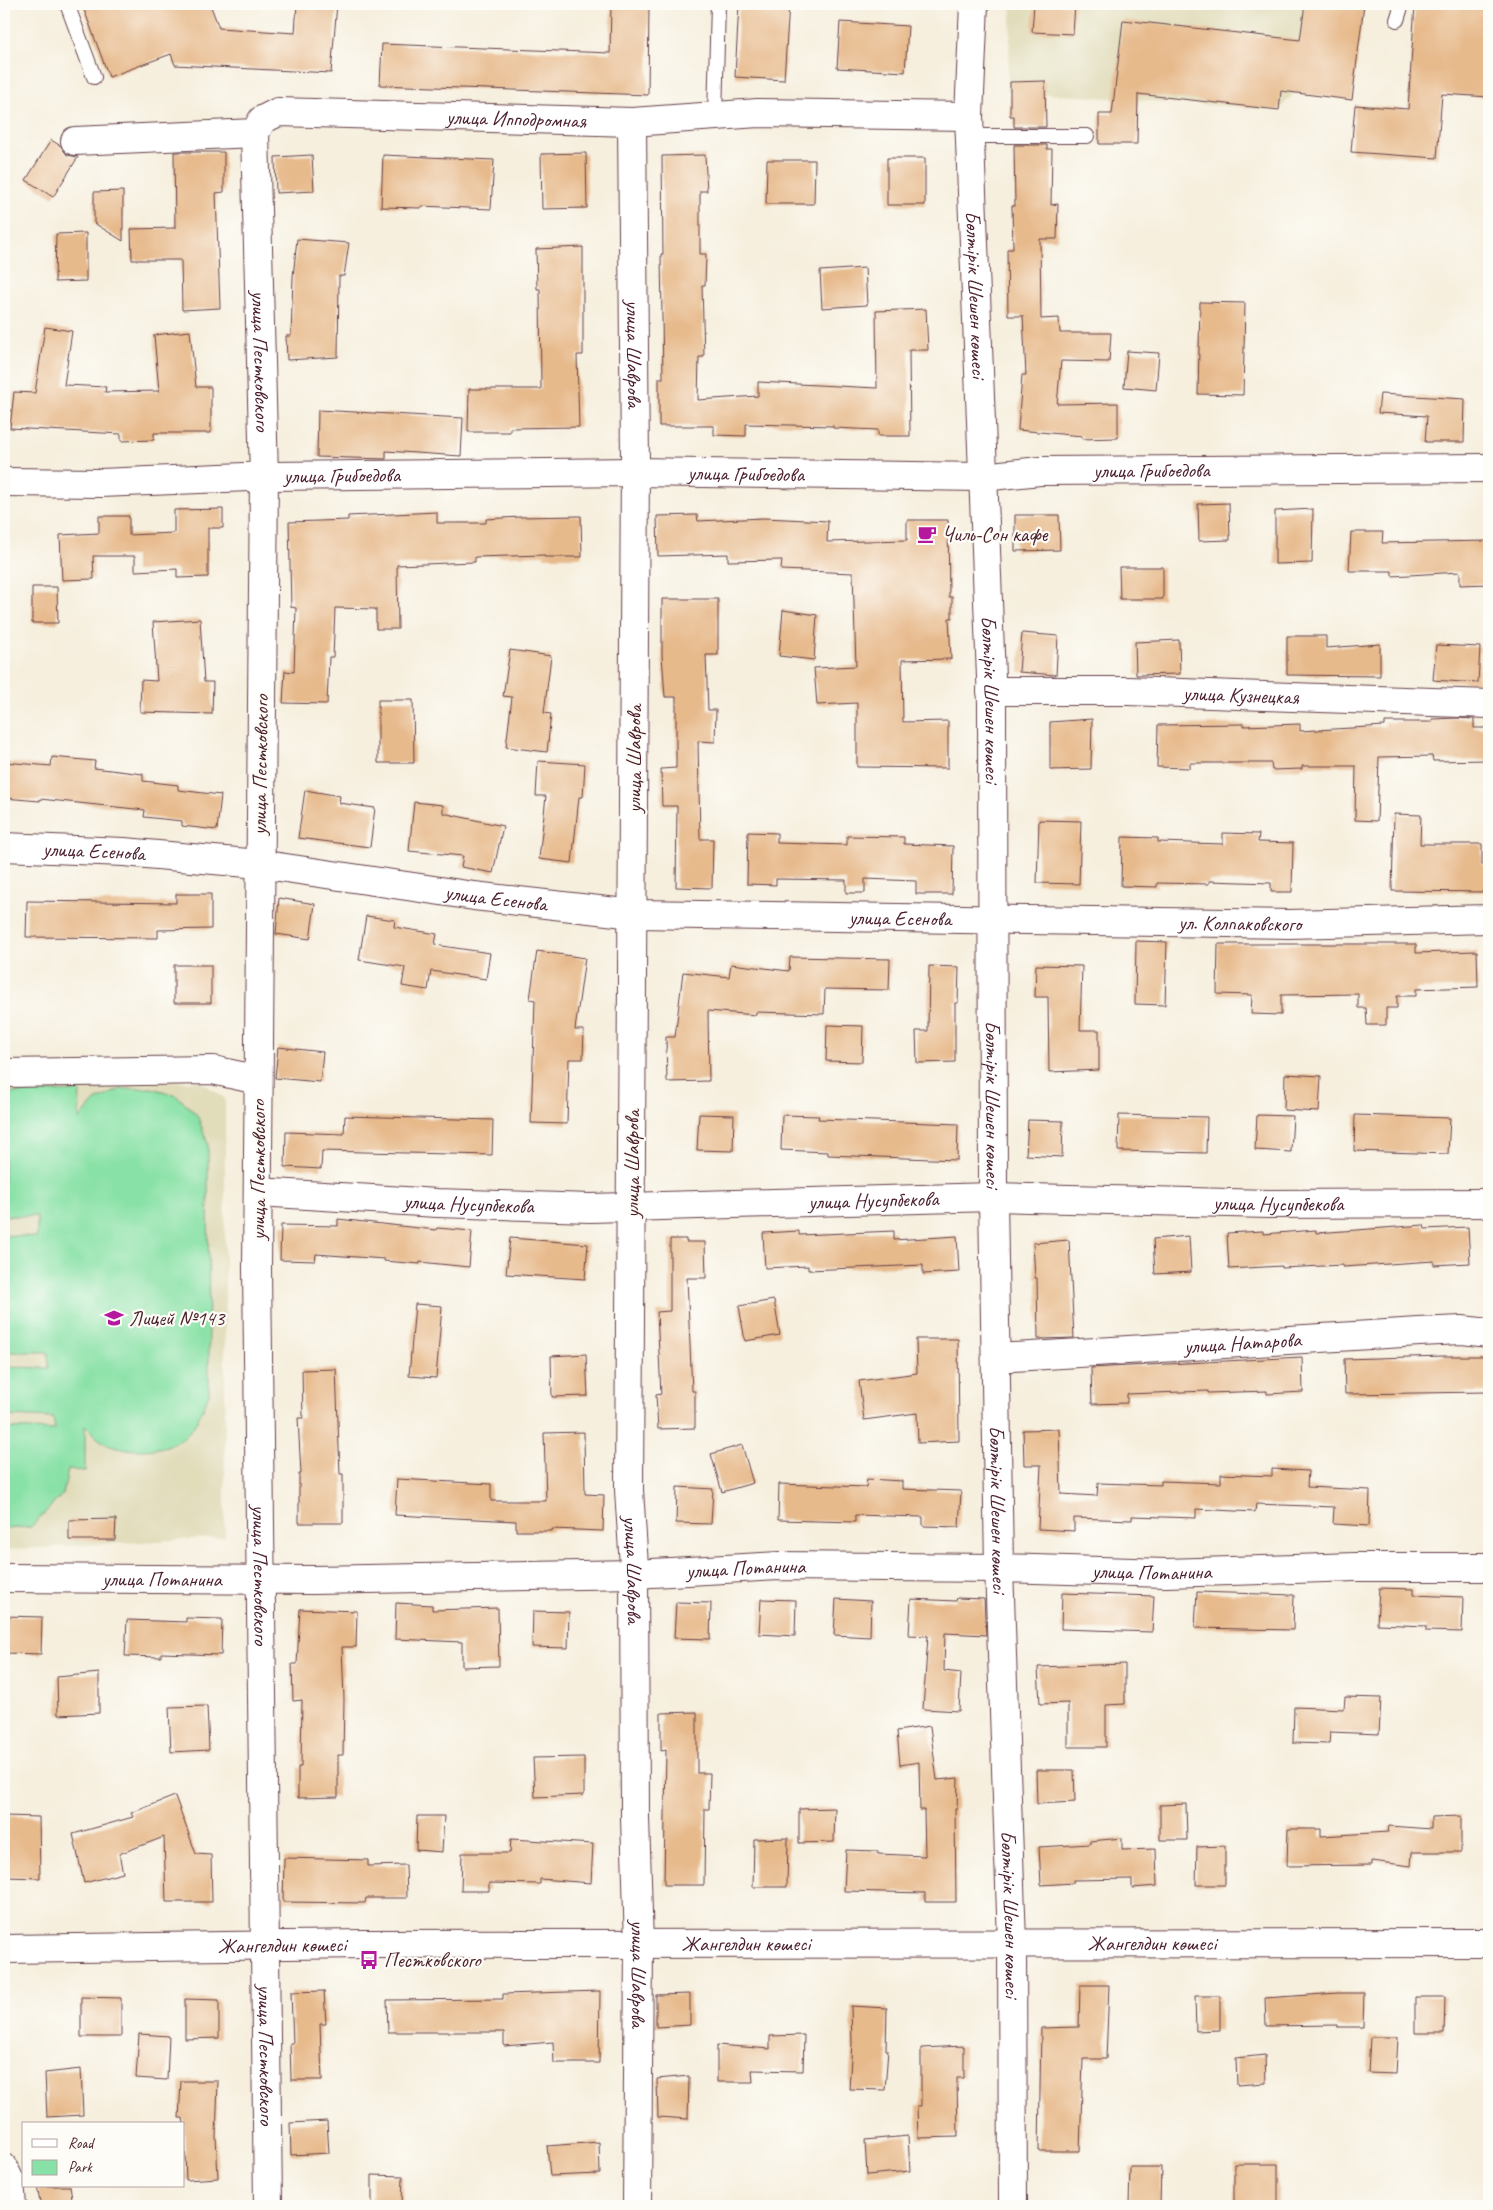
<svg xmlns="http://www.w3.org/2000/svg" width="1493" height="2210" viewBox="0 0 1493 2210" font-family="Caveat,sans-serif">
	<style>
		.built { fill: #e1dcba }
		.green { fill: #88e1a6; stroke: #698068 }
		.building { fill: #e7ba8c }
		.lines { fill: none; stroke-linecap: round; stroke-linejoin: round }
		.lane-casing { stroke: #643e46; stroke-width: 16 }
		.street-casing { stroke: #643e46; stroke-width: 30 }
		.secondary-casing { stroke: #643e46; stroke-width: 30 }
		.lane { stroke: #fff; stroke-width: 14 }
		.street { stroke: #fff; stroke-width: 28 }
		.secondary { stroke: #fff; stroke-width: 28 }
		.labels { text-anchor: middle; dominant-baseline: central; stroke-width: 4.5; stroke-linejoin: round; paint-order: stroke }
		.street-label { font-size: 21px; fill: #4a1f2b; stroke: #fdfcf7 }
		.poi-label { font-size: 21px; fill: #4a1f2b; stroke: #fdfcf7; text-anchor: start }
	</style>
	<rect width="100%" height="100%" fill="#fdfcf7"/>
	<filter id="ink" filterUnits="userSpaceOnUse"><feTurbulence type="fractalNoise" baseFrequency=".02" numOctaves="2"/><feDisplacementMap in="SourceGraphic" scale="10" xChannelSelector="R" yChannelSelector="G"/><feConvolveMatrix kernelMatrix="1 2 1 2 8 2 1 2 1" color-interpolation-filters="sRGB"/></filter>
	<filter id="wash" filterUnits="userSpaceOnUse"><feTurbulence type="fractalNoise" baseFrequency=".0096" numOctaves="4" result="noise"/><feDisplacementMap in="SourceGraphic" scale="20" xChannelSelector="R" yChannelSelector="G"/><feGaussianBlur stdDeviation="1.12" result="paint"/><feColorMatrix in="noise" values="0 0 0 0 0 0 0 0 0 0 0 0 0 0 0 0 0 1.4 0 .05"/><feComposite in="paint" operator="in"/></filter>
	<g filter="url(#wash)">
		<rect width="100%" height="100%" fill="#f6efde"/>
		<!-- built -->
		<path class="built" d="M1012,4H1364L1352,100L1294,93L1279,110L1007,91Z
			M200,1081L225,1099V1537L4,1550V1086Z"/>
		<!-- green -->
		<path class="green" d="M152,1088L176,1095L197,1115L208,1144L209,1394C203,1408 196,1428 184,1437C163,1453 129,1453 105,1443C98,1440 91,1431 85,1426V1471L68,1470L63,1494L31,1527L4,1529V1428L55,1430L53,1418L4,1416V1367L49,1368L48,1352H4V1235L37,1237V1216H4V1093L80,1091L79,1119L95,1101L121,1089Z"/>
		<g id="blocks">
			<!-- building -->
			<path class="building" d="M82,4H210L219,28L295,33L297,4H337L331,73L175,65L171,54L109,77Z
				M611,4H649L648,95L380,85L382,44L610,53Z
				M739,4H789L784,80L735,77Z
				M1034,4H1075L1073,34L1032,32Z
				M1305,4H1364L1352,100L1281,91L1279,110L1138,94L1137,144H1099V114H1112L1123,20L1300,40Z
				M1415,4L1489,9V97L1442,94L1437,158L1351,152L1355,105L1408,109Z
				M840,22L908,26L905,72L837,68Z
				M1045,81L1046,127H1014V116H1010V82Z
				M51,140L61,146L67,155L78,157L53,197L26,180Z
				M1014,145H1047V149H1052L1051,205L1058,204L1057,239H1040L1041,319L1059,318L1060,333H1111L1109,362L1061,361L1057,404L1118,403V438L1082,439V436L1018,430L1022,375H1026L1023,316H1008L1007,249H1013L1012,206H1015Z
				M174,152H224V192L216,193L220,308L182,310L181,260H132L131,229L175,228Z
				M586,153L587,208L542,209L541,154Z
				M312,155L314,191L276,193L275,157Z
				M383,155L494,160L491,209L421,206V208L381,207Z
				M705,155L707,191H700V254H706L705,285H702L704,357H699L698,400L758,396V382L877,388L876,311L926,309L928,350H909L910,436H878V430L833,428V426L746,424V436L714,435V426H659V378H663L661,254H663L662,156Z
				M887,158H925V205H887Z
				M767,160H815L814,204H766Z
				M123,191V241L94,223V192Z
				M86,233V281L55,282L56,234Z
				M297,239L349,243L344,276H339L338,357L287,360L286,336H291L293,277Z
				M583,247V355H577L579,427L510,428V432H468L469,389H541L540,289H537L536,249Z
				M865,268L867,305L822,308L820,271Z
				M1200,302L1245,303L1243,395L1198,394Z
				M45,327L72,331L64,385L106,387L105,392L159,391L154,335L190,331L196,387H211V433H154V440L121,441V434L10,428L14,392L35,393Z
				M1127,351L1159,353L1156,390L1124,387Z
				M1380,394L1465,399L1464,442H1425L1427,416L1378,413Z
				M318,410L463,418L461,456L386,451V459L317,457Z
				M1229,503L1230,540L1199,541L1198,504Z
				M223,509V528H208V577L177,578V569L135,571V556H93L94,579L62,580L60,535L99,533V516H129V535L174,533V510Z
				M1313,509L1312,563L1275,564V511Z
				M437,512V523H486V519L520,517L581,516L582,557H544V555L475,557V562L397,565L398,629H376V609L335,608L333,657H329L327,704L283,703L285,671L294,672L296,608L291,607L289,522L348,520V516Z
				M697,515L698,521L764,518L828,521L827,542L907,540V520H948L949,597H952V618H949L951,659L902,660L903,722L948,721V768L857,767V703L817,705L814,668L856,666L853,573L781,570L782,560L728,561V554L658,556L657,516Z
				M1015,515H1059L1060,550L1015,551Z
				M1351,532H1383L1382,543L1489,541V584L1460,585V572L1392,576V571H1349Z
				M1119,567H1163V599H1120Z
				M32,587H57L58,623H32Z
				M662,599H718V655H706L708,710H716L715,742L698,741L700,839H713L712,888L676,887L677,806H662L661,769L676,768V697H665L662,655Z
				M783,610L817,615L814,660L779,656Z
				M200,619L204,682H213L212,714L140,712L141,680L157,681L153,622Z
				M1022,633L1058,636L1056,675L1019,672Z
				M1287,636H1326V648L1380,644V676L1287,675Z
				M1179,640L1180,674L1136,675L1135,642Z
				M1436,645L1480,647L1478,683L1433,680Z
				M510,650L551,656L544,713L551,714L547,752L506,747L512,697L503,696Z
				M378,700H413L414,763H378Z
				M1457,718L1474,719V728H1489V760L1433,761L1432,756L1379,757L1377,821L1355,820L1356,766H1302V769L1272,770L1271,763H1190V768L1157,767L1158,725L1244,724V726L1300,724V731L1385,726V722H1432V719Z
				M1092,719L1091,769L1050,770V722Z
				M52,757L95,761L94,768L143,774V781L178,785V790L221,795L217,830L182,826V821L144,817L145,810L40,799V801L4,798V762L51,766Z
				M538,761L585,764L583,797H579L572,863L539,859L546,796H536Z
				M305,790L340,796L339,803L375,808L370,847L298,838Z
				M414,802L443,805V813L503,826L493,873L461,867L463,856L409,851Z
				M1394,814L1421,815L1420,844H1482V865H1489V892L1392,891Z
				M1039,820L1081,821L1079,884L1037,883Z
				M748,832L777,833V843L847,845V836L904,837V844L953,846L952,894H916V881L865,879V893H846V880L776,879V885L747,884Z
				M1223,833L1259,834L1258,842L1293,843L1292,892H1271V883L1209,881V884L1157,883V887L1121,886L1122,837L1158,838V842L1223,844Z
				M176,894H211V929L158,930V938L26,937L27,901L176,903Z
				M279,898L315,904L310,939L276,934Z
				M366,916L395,920L394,927L437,934L435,945L490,953L486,979L431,971L428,990L402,986L405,967L359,960Z
				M1136,941L1167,942L1165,1005L1135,1004Z
				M1218,944H1416V953L1477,951L1478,987L1416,989V996H1397V1008H1386V1025H1367L1366,1008H1358V994L1281,995V1015L1251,1014L1252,995L1217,994Z
				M537,951L585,958L575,1030H584L583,1059H569L567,1124L531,1123L535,1000L530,999Z
				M790,957L890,959L889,990L825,989L824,1014L756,1012V1015L708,1011L709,1081L667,1082L666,1037H675L683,972L729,977L731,964L789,971Z
				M174,965H211V1003H174Z
				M1036,965L1082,966L1080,1030H1099V1070L1049,1072L1048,997H1035Z
				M929,966L959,967L958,1003H955V1062L917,1063L916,1031H928Z
				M827,1025L863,1026L862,1062L826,1061Z
				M278,1047L323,1052L320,1082L275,1078Z
				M1285,1074L1321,1076L1319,1112L1284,1110Z
				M699,1114L734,1115L733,1151L697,1150Z
				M782,1115L819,1116L818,1119L958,1124L957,1160L828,1155V1152L781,1150Z
				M1119,1115L1207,1117L1206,1153L1118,1151Z
				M1257,1115L1293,1116L1291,1152L1255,1150Z
				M1355,1115L1450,1118L1448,1154L1354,1151Z
				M345,1116L493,1120L492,1155L322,1151L321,1169L285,1167L286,1132L344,1134Z
				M1028,1120L1063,1121L1062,1157L1026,1155Z
				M338,1219L436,1230L437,1228L472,1231L469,1267L420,1262V1264L384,1261V1259L316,1254L315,1261L280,1260L281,1225L338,1226Z
				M1424,1225L1425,1229L1468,1227L1470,1263L1434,1265V1261L1343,1267V1265L1282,1268V1266L1229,1269L1227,1233L1263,1231V1234L1316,1230V1233Z
				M799,1231V1235L894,1231V1240L957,1236L959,1272L923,1274V1265L808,1270V1266L765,1268L763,1233Z
				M1189,1236L1191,1272L1155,1274L1153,1239Z
				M510,1238L588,1244L585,1279L506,1274Z
				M670,1239H686V1242H705L706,1278H687L692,1391H695V1428L658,1429L656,1395L661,1394L657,1312L670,1311Z
				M1069,1240L1074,1338L1038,1339L1037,1278H1035L1033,1243Z
				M774,1300L780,1335L745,1341L739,1306Z
				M415,1304L442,1306L436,1378L409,1376Z
				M916,1339H958L959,1441L918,1443L917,1413L864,1420L859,1381L917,1373Z
				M586,1354L588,1396L552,1397L551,1356Z
				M1443,1356H1486L1487,1392L1345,1394L1344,1359Z
				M1302,1357L1303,1392L1267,1394V1391L1208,1393V1391L1127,1394V1403L1092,1404L1091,1368Z
				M336,1369L340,1474H343V1523H299V1474H301L298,1418H303L302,1370Z
				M1059,1429L1061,1494L1097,1496L1098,1483L1161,1485V1481L1221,1483V1474L1272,1476V1469L1308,1471L1307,1487L1370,1490L1369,1526L1333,1524L1334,1507L1256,1504L1255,1512L1196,1509V1518L1132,1516V1520L1074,1518V1531L1038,1529L1041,1465H1024L1023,1430Z
				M584,1432L585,1494L604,1495L603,1531L552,1529V1531H516V1521L395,1515L397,1479L491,1484V1501H546L544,1433Z
				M742,1445L753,1483L722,1492L711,1454Z
				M867,1479L902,1481V1489L961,1491L959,1527L923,1526V1517L855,1515V1522L778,1520L779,1484L866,1487Z
				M677,1487L713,1489L711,1524L676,1523Z
				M116,1519L115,1540H69V1520Z
				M1379,1588L1414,1589V1595L1463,1597L1462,1632L1426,1631V1626L1377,1624Z
				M1197,1592L1294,1595L1293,1630L1195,1628Z
				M1062,1593L1154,1596L1152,1632L1061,1629Z
				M957,1598L984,1599L986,1635L945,1633L944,1671L961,1673L959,1711L923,1709L928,1636L909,1635L911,1599L956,1601Z
				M761,1599L796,1600L795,1636L759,1634Z
				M836,1599L871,1601L870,1637L834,1635Z
				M676,1602L711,1603L710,1639L674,1638Z
				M396,1603L432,1605V1610L498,1608L499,1666L462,1667V1642L395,1639Z
				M300,1609L357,1611L356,1647H342L344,1699L343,1755H338V1797L298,1798V1767H301L302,1700L293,1701L292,1664H297Z
				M533,1611L569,1612L568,1648L532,1647Z
				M4,1616L42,1617L41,1654L4,1653Z
				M186,1618L222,1619L221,1655L161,1653V1657L125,1656L127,1620L186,1622Z
				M1125,1664V1704L1106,1705V1747H1068V1703L1040,1704L1038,1667Z
				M99,1673V1713L58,1715L57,1677Z
				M1345,1697L1381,1698L1379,1734L1330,1732L1329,1744L1293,1743L1294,1707L1344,1709Z
				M207,1706L209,1750L171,1752L169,1707Z
				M697,1712V1773H710L709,1809H705L704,1885H664L666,1750L661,1751V1713Z
				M930,1726L937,1780L958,1778L957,1809H955L956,1902H925V1893L844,1891L846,1850L878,1851V1854L925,1856L924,1810H920L919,1762L900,1765L897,1731Z
				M584,1757V1795L535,1797L533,1758Z
				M1036,1770H1074L1075,1802L1037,1804Z
				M175,1796L196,1854L211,1855L212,1902H166L164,1837L119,1854L123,1873L84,1883L73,1834L133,1817L131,1813Z
				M1186,1804L1187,1840H1160V1805Z
				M835,1808L834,1842L799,1843V1809Z
				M4,1816L39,1817L40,1878L4,1877Z
				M417,1816H444L442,1852L416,1850Z
				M1461,1816V1852H1412L1411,1866L1372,1861V1865L1287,1866L1288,1829H1321V1836L1388,1832L1389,1826L1431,1829V1817Z
				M788,1838L787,1887H753L754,1839Z
				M1122,1838V1850L1156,1849L1157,1886L1132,1888V1879L1073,1880V1883L1041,1885L1039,1847L1090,1844V1841Z
				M511,1839L593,1844L591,1883L540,1879V1884L489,1883V1891H461L462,1853H510Z
				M1225,1846V1885H1196L1197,1847Z
				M284,1858L368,1860V1866L406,1865L407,1898H366L365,1903L283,1902Z
				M1080,1985H1109L1106,2059H1083L1080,2151H1039L1041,2028L1079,2027Z
				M324,1991L326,2024H320L322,2080H291L290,2043H293L291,1992Z
				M600,1991L599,2063H554L553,2042L504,2046V2032H388L387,2000L503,1999V1994Z
				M1338,1993H1364L1363,2027H1337V2025L1266,2026L1265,1998Z
				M690,1994V2025L656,2027V1995Z
				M1195,1996H1220V2030L1196,2031Z
				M81,1997L121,1998V2037H81Z
				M1415,1997H1445L1444,2033H1415Z
				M185,1999L219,2000V2038L185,2039Z
				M851,2006L887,2008L886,2050H888L885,2090L849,2089L852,2043Z
				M139,2034L169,2036L167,2080L136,2078Z
				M804,2035L803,2071L752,2070L753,2082H717V2045L770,2049V2036Z
				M1370,2037H1398L1396,2074L1368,2073Z
				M964,2046V2078H957L958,2137L918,2138L917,2106H921V2048Z
				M1265,2055L1266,2083L1237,2085L1236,2058Z
				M81,2069L83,2115L47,2117L45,2073Z
				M689,2076L688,2119L658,2117L657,2079Z
				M181,2081H218L216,2137L218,2178L186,2180L184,2124L183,2118H179Z
				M327,2121L329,2153L291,2155L290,2123Z
				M908,2136L910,2171L867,2175L865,2140Z
				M599,2142L600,2174L550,2176L547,2146Z
				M1234,2164H1278V2203H1234Z
				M1130,2167H1161L1160,2206H1129Z
				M372,2175L403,2176L402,2206H372Z
				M37,2186H70L73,2206H41Z"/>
		</g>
	</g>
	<g filter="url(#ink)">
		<use href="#blocks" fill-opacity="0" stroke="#643e46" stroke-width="1"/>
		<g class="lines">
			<!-- lane casing -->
			<g class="lane-casing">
				<path id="lane" d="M67,4L94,77
					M1397,20L1402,4
					M715,116L718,4
					M970,136H1087"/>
			</g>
			<!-- street casing -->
			<g class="street-casing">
				<g id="street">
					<path id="s1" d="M632,122L635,462L629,1490L634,1566L635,1818L639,1944L637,2206"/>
					<path id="s2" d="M255,133L264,476L257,1269L268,2206"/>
					<path id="s3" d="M75,141L255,133L262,120L278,112L632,122L758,113L969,116"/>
					<path id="s4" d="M4,482L100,483L271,476L635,472L982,477L1040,471L1489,468"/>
					<path id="s5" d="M991,691H1128L1489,704"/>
					<path id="s6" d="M4,847L124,852L259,864L474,896L634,914L1289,924L1489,919"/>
					<path d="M4,1073L213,1070L258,1080"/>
					<path id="s7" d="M258,1192L437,1203L590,1208L993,1197L1269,1204L1489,1203"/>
					<path id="s8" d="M997,1358L1419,1332L1462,1330L1489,1333"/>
					<path id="s9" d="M4,1578L313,1580L634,1574L779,1566L999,1568L1166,1573L1355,1567H1489"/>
					<path d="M4,2168L10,2181L12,2206"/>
				</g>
			</g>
			<!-- secondary casing -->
			<g class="secondary-casing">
				<g id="secondary">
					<path id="s10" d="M974,4L969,116L992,703L993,1197L999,1568L1012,1942L1013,2206"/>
					<path id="s11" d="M4,1949L365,1944L1489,1943"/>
				</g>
			</g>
			<!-- lane -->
			<use href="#lane" class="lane"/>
			<!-- street -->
			<use href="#street" class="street"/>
			<!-- secondary -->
			<use href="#secondary" class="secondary"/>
		</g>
	</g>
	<!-- icons -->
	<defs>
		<g id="cafe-bare" transform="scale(1.5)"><path d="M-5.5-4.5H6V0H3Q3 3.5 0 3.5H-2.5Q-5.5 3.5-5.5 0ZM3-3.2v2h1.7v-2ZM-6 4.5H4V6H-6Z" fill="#b5179e" stroke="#fdfcf7" stroke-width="2.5" paint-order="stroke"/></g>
		<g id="school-bare" transform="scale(1.5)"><path d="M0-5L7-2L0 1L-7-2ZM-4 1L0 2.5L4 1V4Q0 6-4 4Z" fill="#b5179e" stroke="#fdfcf7" stroke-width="2.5" paint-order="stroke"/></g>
		<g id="bus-bare" transform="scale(1.5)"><path d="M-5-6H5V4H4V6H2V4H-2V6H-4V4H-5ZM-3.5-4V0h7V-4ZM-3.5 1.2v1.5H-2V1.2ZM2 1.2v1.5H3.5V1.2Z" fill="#b5179e" stroke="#fdfcf7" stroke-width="2.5" paint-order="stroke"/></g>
	</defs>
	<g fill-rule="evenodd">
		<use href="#cafe-bare" x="927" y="534"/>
		<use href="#school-bare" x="114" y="1318"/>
		<use href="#bus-bare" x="369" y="1960"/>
	</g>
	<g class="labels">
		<!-- street labels -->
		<g class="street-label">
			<text stroke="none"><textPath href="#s3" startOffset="451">улица Ипподромная</textPath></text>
			<text stroke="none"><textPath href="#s10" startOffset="291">Бөлтірік Шешен көшесі</textPath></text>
			<text stroke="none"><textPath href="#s1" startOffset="232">улица Шаврова</textPath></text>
			<text stroke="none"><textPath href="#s2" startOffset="228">улица Пестковского</textPath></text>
			<text stroke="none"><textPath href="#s4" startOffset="1148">улица Грибоедова</textPath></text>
			<text stroke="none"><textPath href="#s4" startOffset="742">улица Грибоедова</textPath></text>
			<text stroke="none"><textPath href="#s4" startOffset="338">улица Грибоедова</textPath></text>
			<text stroke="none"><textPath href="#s5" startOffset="250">улица Кузнецкая</textPath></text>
			<text stroke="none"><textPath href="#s10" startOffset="696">Бөлтірік Шешен көшесі</textPath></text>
			<text transform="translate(634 759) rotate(-90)">улица Шаврова</text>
			<text transform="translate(260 765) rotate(-89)">улица Пестковского</text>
			<text stroke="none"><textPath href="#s6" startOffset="90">улица Есенова</textPath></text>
			<text stroke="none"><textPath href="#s6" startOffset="495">улица Есенова</textPath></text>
			<text stroke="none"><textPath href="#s6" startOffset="900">улица Есенова</textPath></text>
			<text stroke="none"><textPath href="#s6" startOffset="1240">ул. Kолпаковского</textPath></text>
			<text stroke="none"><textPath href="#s10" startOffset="1101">Бөлтірік Шешен көшесі</textPath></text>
			<text transform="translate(632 1164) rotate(-90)">улица Шаврова</text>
			<text transform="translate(258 1170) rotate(-90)">улица Пестковского</text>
			<text stroke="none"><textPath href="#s7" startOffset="616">улица Нусупбекова</textPath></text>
			<text stroke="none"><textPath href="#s7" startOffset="1021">улица Нусупбекова</textPath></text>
			<text stroke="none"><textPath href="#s7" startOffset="211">улица Нусупбекова</textPath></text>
			<text stroke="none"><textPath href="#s8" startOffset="246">улица Натарова</textPath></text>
			<text stroke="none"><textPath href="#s10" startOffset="1506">Бөлтірік Шешен көшесі</textPath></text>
			<text stroke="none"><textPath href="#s1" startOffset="1448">улица Шаврова</textPath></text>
			<text stroke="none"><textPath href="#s9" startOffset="742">улица Потанина</textPath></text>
			<text stroke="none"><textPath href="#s9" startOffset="1148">улица Потанина</textPath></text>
			<text stroke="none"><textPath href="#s2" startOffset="1442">улица Пестковского</textPath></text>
			<text stroke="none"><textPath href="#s9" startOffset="158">улица Потанина</textPath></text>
			<text stroke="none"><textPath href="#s10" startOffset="1911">Бөлтірік Шешен көшесі</textPath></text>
			<text stroke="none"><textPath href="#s11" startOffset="1148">Жангелдин көшесі</textPath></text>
			<text stroke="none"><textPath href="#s11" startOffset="742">Жангелдин көшесі</textPath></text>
			<text stroke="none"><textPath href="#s11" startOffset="278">Жангелдин көшесі</textPath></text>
			<text stroke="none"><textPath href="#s1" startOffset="1852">улица Шаврова</textPath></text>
			<text stroke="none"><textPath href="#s2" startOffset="1922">улица Пестковского</textPath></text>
		</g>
		<!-- poi labels -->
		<g class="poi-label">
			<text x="942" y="534">Чиль-Сон кафе</text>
			<text x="129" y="1318">Лицей №143</text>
			<text x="384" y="1960">Пестковского</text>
		</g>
	</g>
	<!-- margin -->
	<rect width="1493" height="2210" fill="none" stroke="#fdfcf7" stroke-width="20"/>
	<!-- legend -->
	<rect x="22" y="2122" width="162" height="65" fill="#fdfcf7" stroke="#b5a4a5"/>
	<rect x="32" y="2139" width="25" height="8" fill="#ffffff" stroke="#b5a4a5"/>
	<text x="68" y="2148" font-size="15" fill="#4a1f2b">Road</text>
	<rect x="32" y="2160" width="25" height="15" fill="#88e1a6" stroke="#b5a4a5"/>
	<text x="68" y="2172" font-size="15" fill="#4a1f2b">Park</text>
</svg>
